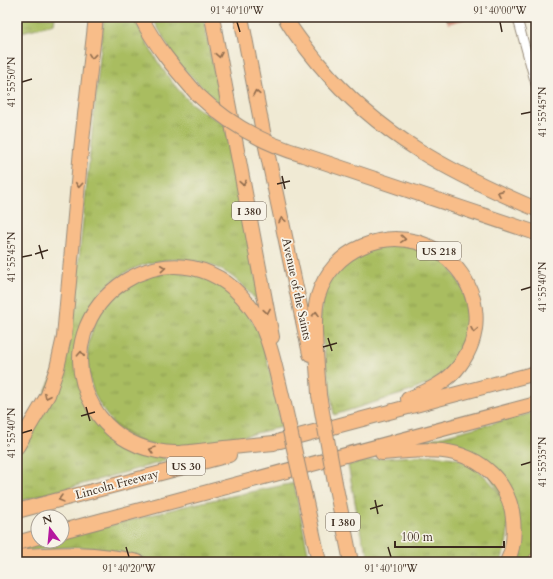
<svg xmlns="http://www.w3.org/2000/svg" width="553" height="579" viewBox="0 0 553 579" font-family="Cardo,serif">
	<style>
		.grass { fill: url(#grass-tufts); stroke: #727440 }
		.building { fill: #d39581 }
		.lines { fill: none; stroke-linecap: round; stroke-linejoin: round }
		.street-casing { stroke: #968a79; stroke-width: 10 }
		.highway-casing { stroke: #968a79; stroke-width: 16 }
		.street { stroke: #fff; stroke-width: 8 }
		.highway { stroke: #f8bd89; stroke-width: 14 }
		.highway-bridge-casing { stroke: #968a79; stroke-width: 16; stroke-linecap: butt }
		.highway-bridge { stroke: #f8bd89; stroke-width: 14 }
		.oneway { stroke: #906c4e }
		.ticks { fill: none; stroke: #3b2a1e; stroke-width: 1.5 }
		.labels { text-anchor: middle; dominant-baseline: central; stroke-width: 3.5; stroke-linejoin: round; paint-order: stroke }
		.shield { fill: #f7f3e8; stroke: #73665b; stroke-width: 1 }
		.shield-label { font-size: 11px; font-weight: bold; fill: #3b2a1e }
		.street-label { font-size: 12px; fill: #3b2a1e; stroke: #f7f3e8 }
		.neatline { fill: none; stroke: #3b2a1e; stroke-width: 1.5 }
		.ticks-label { font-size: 10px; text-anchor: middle; fill: #3b2a1e }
	</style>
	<defs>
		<pattern id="grass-tufts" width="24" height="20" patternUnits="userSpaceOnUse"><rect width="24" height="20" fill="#a9bd61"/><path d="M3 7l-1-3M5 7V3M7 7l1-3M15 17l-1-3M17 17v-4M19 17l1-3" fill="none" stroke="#8b9a4f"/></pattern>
	</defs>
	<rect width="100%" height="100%" fill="#f7f3e8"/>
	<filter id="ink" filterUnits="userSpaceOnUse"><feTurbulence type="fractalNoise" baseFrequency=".025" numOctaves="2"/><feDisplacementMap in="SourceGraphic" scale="8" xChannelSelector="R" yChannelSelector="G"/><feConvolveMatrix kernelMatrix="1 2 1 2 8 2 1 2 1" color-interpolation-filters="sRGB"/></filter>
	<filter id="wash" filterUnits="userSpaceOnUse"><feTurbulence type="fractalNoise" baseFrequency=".012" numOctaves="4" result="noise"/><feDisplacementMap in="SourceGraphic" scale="16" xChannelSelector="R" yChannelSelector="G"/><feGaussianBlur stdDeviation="0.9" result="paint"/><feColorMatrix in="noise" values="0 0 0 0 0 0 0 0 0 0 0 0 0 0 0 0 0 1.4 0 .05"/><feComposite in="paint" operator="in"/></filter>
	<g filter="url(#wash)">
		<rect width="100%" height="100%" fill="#f0ead4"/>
		<!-- grass -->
		<path class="grass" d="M17,17H55L54,24L17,33Z
			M104,17H134C146,45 169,83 192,104C202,112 215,118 225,125L260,298L257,301C244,287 233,274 215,267C167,246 101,270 84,321C82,327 84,336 84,343C85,364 86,385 87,406L164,458L166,461L17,502V453L71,336Z
			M152,17H203L221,106L176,61Z
			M400,242L447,262L468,297L469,330L456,362L432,382L411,391L334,415L320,323L322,301L329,282L357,252Z
			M175,271L213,278L229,288L259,331L271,374L282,427C249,434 196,450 163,447C104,441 72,374 95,323C97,318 98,313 101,309C106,302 116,297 122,291C127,287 133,280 139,278C149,273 164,273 175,271Z
			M536,412V550L529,562H514L521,528L478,456L461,448L444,445L427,444V440Z
			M435,455C444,457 455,457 463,461C481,468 507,496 508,517C509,533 506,547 501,562H372L362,539L348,465L381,458Z
			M294,483L310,562H157L121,552L96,548L70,547L25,551L24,548L51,541H62V538L193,504Z"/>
		<g id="blocks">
			<!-- building -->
			<path class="building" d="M446,17H465L466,19L448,24Z"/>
		</g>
	</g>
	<g filter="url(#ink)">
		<use href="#blocks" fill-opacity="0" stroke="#968a79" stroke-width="1"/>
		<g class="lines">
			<!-- street casing -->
			<g class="street-casing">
				<path id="street" d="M517,17L536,86"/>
			</g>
			<!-- highway casing -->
			<g class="highway-casing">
				<path id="highway" d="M141,17C154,45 177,71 197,94
					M212,17L272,337
					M241,17L265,142L310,354
					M285,17C294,34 307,49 319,64C379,136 451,173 536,209
					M303,155L536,233
					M319,395C318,369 311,319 318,296C325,273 341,255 363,246C437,214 508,299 460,365C448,382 428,391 408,399
					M280,441L536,373
					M274,443C252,445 230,447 208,450C191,452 174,455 157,451C131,446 107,431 94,408C34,305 184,203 256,315C271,339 277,377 284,404
					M17,447L48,395L57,368L64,337L81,150L96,17
					M382,453C421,449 462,444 492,474C502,484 509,497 512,511C515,529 515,546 507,562
					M335,483L351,562
					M304,493L319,562
					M17,511L229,455
					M62,531L536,404
					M17,543L38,537
					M17,557C58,553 97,552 138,562
					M535,562L536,560"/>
			</g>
			<!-- street -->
			<use href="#street" class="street"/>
			<!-- highway -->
			<use href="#highway" class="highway"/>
			<!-- highway-bridge casing -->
			<g class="highway-bridge-casing">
				<path id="highway-bridge" d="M197,94C228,124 262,143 303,155
					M319,395L335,483
					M284,404L304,493"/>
			</g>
			<!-- highway-bridge -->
			<use href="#highway-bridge" class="highway-bridge"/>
		</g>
		<!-- one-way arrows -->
		<defs><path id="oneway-chevron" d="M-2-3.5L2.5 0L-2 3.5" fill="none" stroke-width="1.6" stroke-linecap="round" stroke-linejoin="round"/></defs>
		<g class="oneway">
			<use href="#oneway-chevron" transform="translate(219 55) rotate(79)"/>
			<use href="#oneway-chevron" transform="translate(92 56) rotate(96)"/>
			<use href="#oneway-chevron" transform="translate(256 93) rotate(-101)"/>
			<use href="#oneway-chevron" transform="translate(243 183) rotate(80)"/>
			<use href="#oneway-chevron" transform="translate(79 185) rotate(95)"/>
			<use href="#oneway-chevron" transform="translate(500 193) rotate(-156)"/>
			<use href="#oneway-chevron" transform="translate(282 220) rotate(-102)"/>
			<use href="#oneway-chevron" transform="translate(403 239) rotate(5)"/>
			<use href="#oneway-chevron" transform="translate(163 268) rotate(-6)"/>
			<use href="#oneway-chevron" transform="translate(267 311) rotate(80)"/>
			<use href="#oneway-chevron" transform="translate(316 314) rotate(-86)"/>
			<use href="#oneway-chevron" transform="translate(474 330) rotate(100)"/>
			<use href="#oneway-chevron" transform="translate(81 354) rotate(-87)"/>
			<use href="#oneway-chevron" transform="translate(47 396) rotate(115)"/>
			<use href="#oneway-chevron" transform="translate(152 450) rotate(-164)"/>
			<use href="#oneway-chevron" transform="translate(61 499) rotate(165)"/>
		</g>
	</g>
	<!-- ticks -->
	<path class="ticks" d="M237,22L240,32M500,22L502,32M22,82L32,79M521,114L531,112M282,176L285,189M277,184L290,181M39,245L43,259M35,254L48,250M22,257L32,255M521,290L531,287M328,338L332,351M323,347L337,343M86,407L90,421M81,416L95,412M22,433L32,430M521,465L531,462M375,500L378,514M370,509L383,505M126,547L129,557M388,547L391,557"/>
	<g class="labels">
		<!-- shield labels -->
		<g class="shield">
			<rect x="232" y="202" width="34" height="18" rx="3"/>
			<rect x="417" y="242" width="44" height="18" rx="3"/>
			<rect x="167" y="457" width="38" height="18" rx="3"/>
			<rect x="326" y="513" width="34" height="18" rx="3"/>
		</g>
		<g class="shield-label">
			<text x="249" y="211">I 380</text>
			<text x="439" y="251">US 218</text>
			<text x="186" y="466">US 30</text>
			<text x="343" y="522">I 380</text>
		</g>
		<!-- street labels -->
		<g class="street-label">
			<text transform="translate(297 289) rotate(78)">Avenue of the Saints</text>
			<text transform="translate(117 484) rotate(-15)">Lincoln Freeway</text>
		</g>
	</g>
	<!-- margin -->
	<rect width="553" height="579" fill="none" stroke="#f7f3e8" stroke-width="44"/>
	<!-- north arrow -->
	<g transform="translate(50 529) rotate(344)"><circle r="19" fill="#f7f3e8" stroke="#aca397"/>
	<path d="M0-3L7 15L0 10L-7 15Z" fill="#b5179e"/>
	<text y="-6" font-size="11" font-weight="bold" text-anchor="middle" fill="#3b2a1e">N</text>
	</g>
	<!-- scale -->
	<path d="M395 541v6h109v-6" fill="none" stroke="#3b2a1e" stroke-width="2"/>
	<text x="401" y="541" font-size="12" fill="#3b2a1e" stroke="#f7f3e8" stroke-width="3" paint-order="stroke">100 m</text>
	<rect x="22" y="22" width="509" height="535" class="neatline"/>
	<g class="ticks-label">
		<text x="237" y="14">91°40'10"W</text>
		<text x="500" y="14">91°40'00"W</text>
		<text transform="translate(11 82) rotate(-90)" y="4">41°55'50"N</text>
		<text transform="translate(542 112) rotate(-90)" y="4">41°55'45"N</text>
		<text transform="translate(11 257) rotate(-90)" y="4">41°55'45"N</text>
		<text transform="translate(542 287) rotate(-90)" y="4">41°55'40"N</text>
		<text transform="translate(11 433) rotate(-90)" y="4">41°55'40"N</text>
		<text transform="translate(542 462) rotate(-90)" y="4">41°55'35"N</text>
		<text x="129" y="572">91°40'20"W</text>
		<text x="391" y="572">91°40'10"W</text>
	</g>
</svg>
